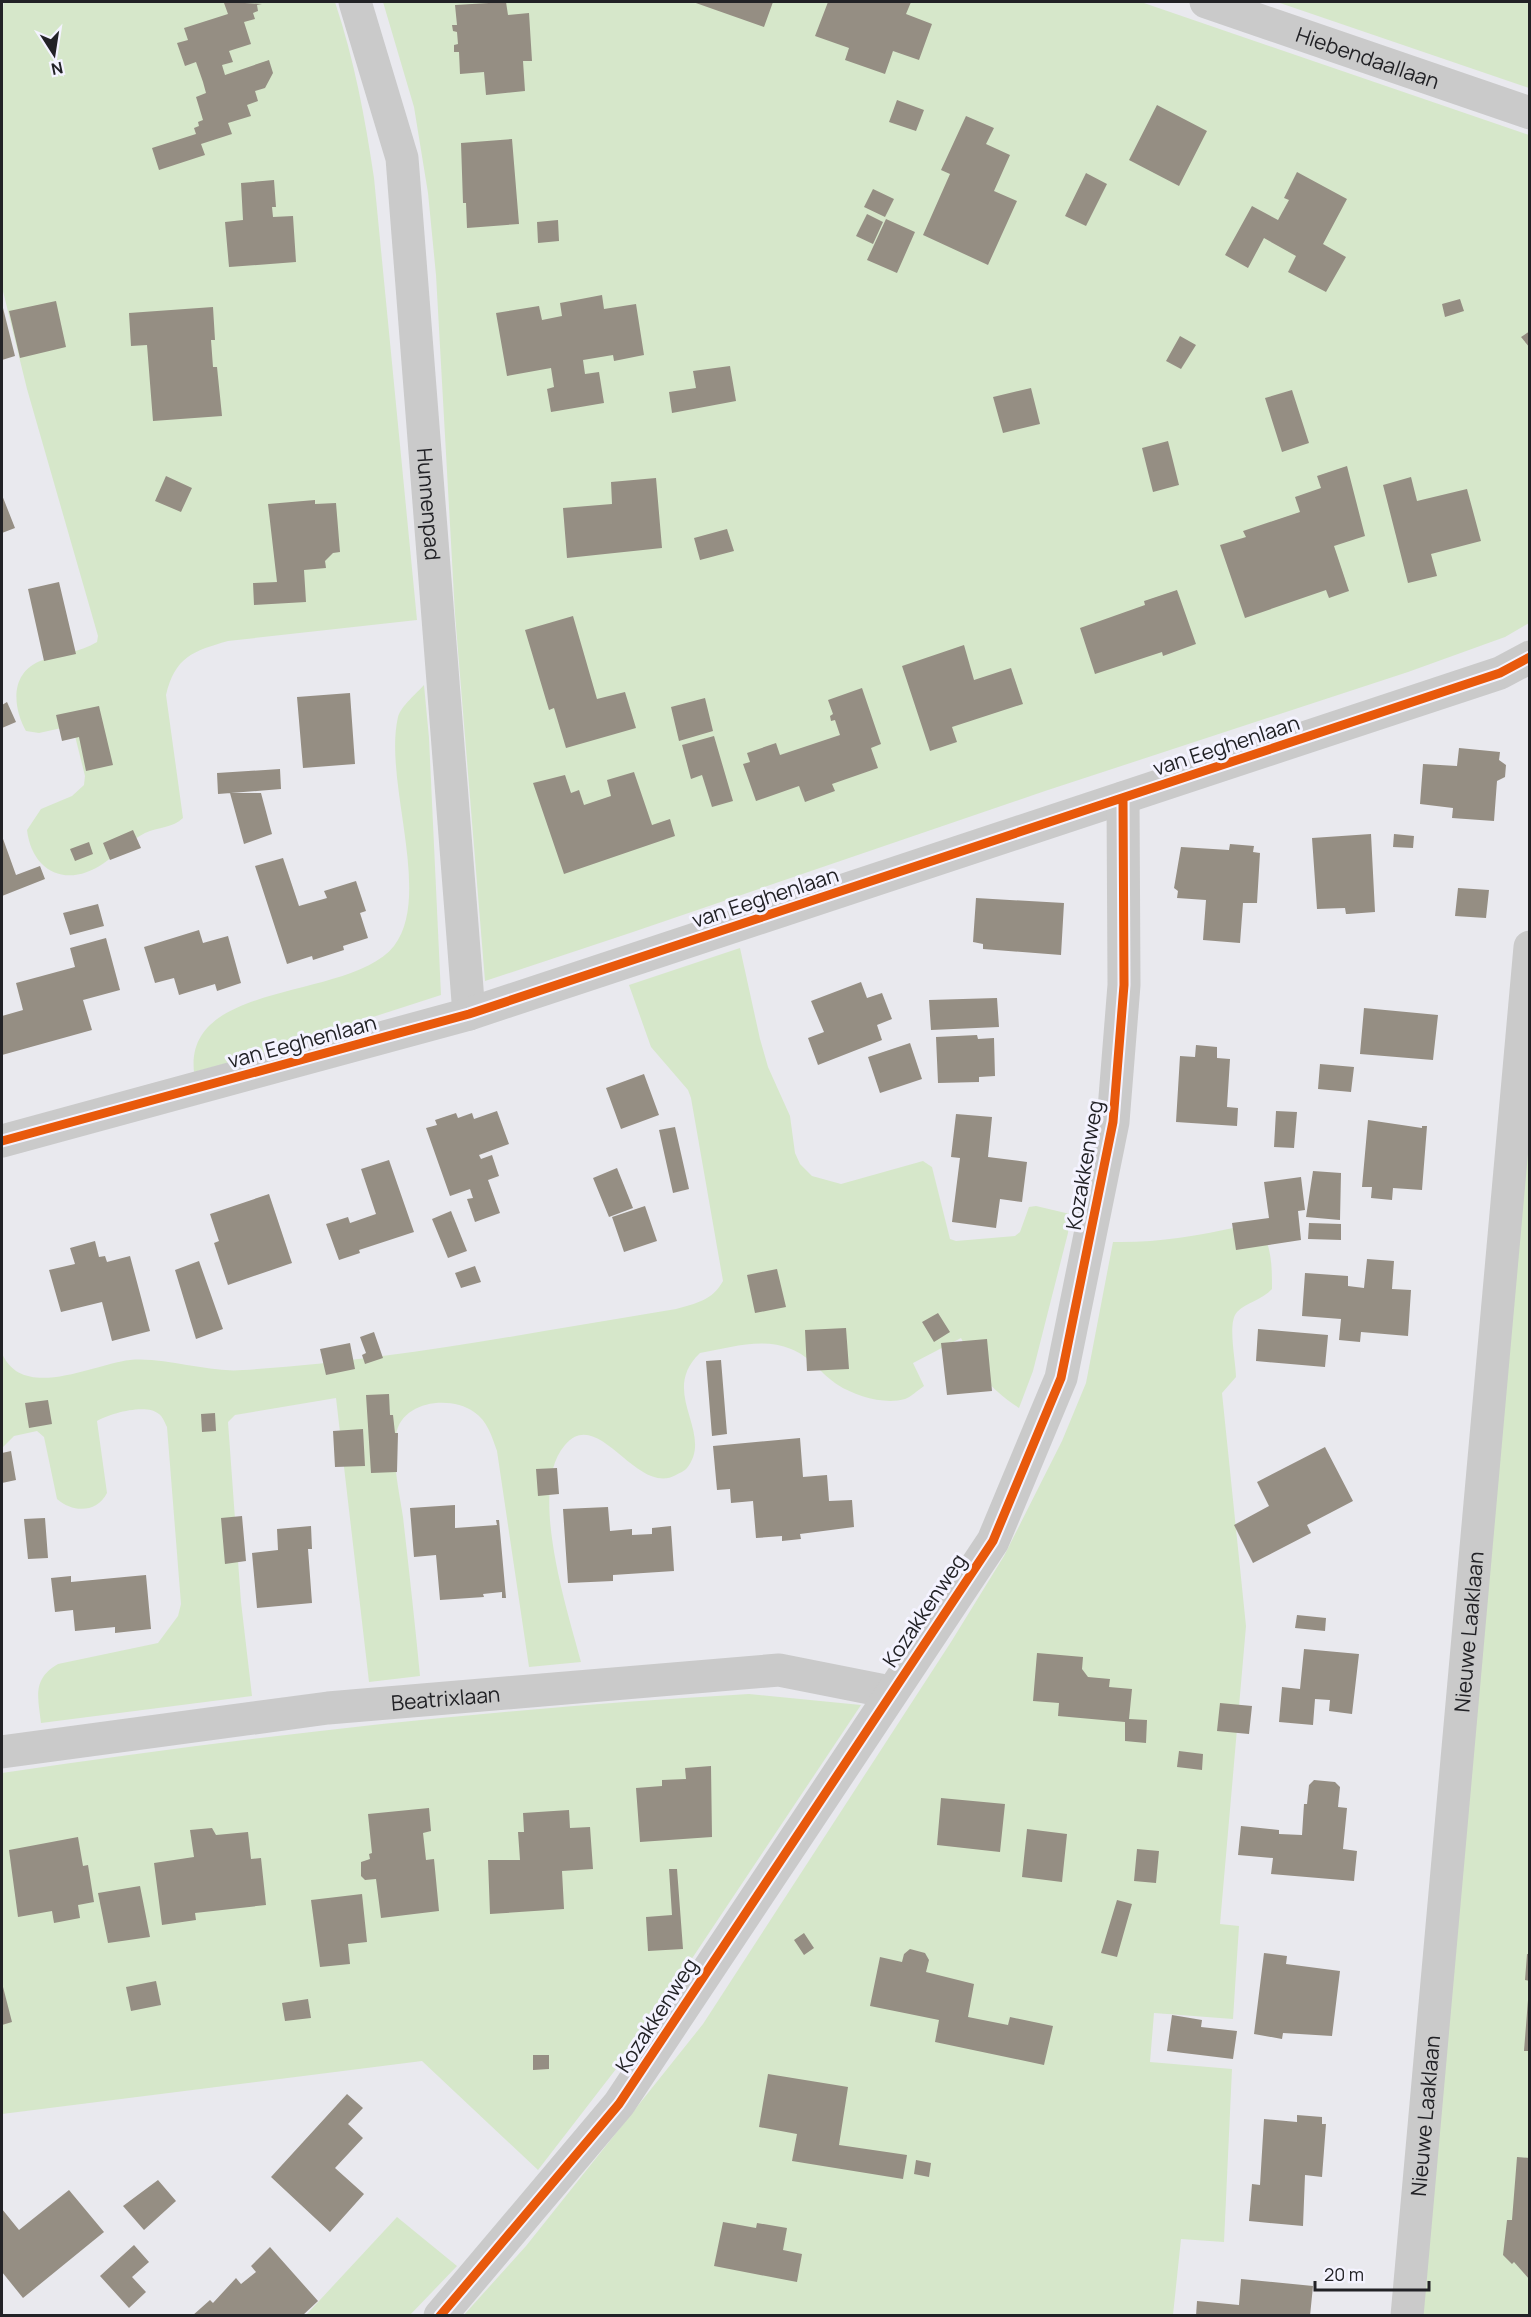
<svg xmlns="http://www.w3.org/2000/svg" width="1531" height="2317" viewBox="0 0 1531 2317" font-family="Manrope,sans-serif">
	<style>
		.green { fill: #d6e7ca }
		.building { fill: #958e83 }
		.lines { fill: none; stroke-linecap: round; stroke-linejoin: round }
		.street { stroke: #cacaca; stroke-width: 33 }
		.cycleway-casing { stroke: #f4f3ff; stroke-width: 13 }
		.cycleway { stroke: #e8590c; stroke-width: 9 }
		.labels { text-anchor: middle; dominant-baseline: central; stroke-width: 6; stroke-linejoin: round; paint-order: stroke }
		.street-label { font-size: 21px; fill: #222226; stroke: #f4f3ff }
	</style>
	<rect width="100%" height="100%" fill="#e9e9ee"/>
	<!-- green -->
	<path class="green" d="M4,2H335C354,59 365,117 374,178L417,620L228,641C193,651 175,657 166,695L183,818C173,828 158,827 145,833C129,841 118,853 104,863C67,889 32,872 27,830L41,809L72,796L84,785L85,776L74,732L66,727L39,733L26,731C12,706 10,671 43,660C61,654 80,652 97,642L98,636L27,389L2,287V16Z
		M383,2H1141L1529,135V623L1505,637L1408,672L1045,791L630,933L485,981L455,614L436,275L428,193L414,107Z
		M1277,2H1529V88Z
		M424,685L429,738L441,995L243,1059L194,1072C184,979 350,1001 394,946C433,895 383,781 398,717C401,706 417,693 424,685Z
		M740,948L760,1039L768,1067L790,1116L795,1153L800,1164L812,1176L841,1184L923,1161L932,1167L950,1239L956,1241L1015,1236L1020,1232L1029,1207L1036,1206L1070,1214L1068,1233L1033,1371L1019,1408C987,1387 978,1371 961,1338L913,1363L924,1386C918,1390 911,1397 905,1399C885,1405 855,1396 838,1385C822,1375 810,1356 791,1349C762,1337 730,1348 700,1353C658,1393 715,1432 687,1468C685,1471 679,1473 676,1475C636,1497 599,1405 565,1445C527,1488 568,1612 581,1662L529,1667L497,1451C492,1437 487,1420 474,1412C450,1395 401,1401 396,1435C392,1461 399,1491 403,1517C409,1570 415,1623 420,1676L369,1682L336,1398L235,1415L228,1422L241,1602L252,1696L41,1723C38,1697 32,1679 58,1664L158,1643L178,1616L181,1604L167,1427C165,1423 163,1417 159,1414C147,1403 110,1413 97,1421L107,1493C97,1513 73,1513 57,1499L44,1437L37,1431L14,1436L2,1448V1353C22,1402 94,1364 130,1360C168,1357 206,1373 243,1370C389,1361 533,1332 676,1309C696,1303 712,1301 723,1281L691,1098L688,1090L651,1047L629,985Z
		M1529,1078V2315H1415Z
		M1238,1227L1264,1235C1272,1252 1272,1270 1272,1289C1262,1300 1247,1302 1237,1312C1227,1323 1236,1361 1236,1377L1222,1393L1246,1626L1220,1924L1239,1926L1233,2019L1154,2013L1150,2062L1232,2069L1224,2242L1181,2239L1173,2315L463,2316L526,2246L703,2024L951,1642L1004,1556L1062,1441L1086,1383L1113,1242C1156,1243 1196,1236 1238,1227Z
		M749,1694L861,1705L633,2047L538,2170L422,2061L2,2114V1773C250,1736 498,1708 749,1694Z
		M397,2217L457,2266L410,2315H306Z"/>
	<!-- building -->
	<path class="building" d="M230,2L262,4L257,5L258,11L253,13L255,19L244,22L251,44L229,51L233,62L222,65L225,75L269,60L273,73L265,88L255,91L258,101L247,105L251,116L228,123L232,134L201,144L205,155L159,170L152,148L196,134L194,128L199,126L198,122L203,120L196,97L206,93L203,82L196,62L185,66L177,43L188,40L184,28L228,14L224,3Z
		M506,2L508,15L529,13L532,61H523L525,91L486,95L484,72L460,74L459,52H454V45L458,44L457,32L453,31L452,25H457L455,5Z
		M693,2H773L764,27Z
		M828,2H911L906,14L932,24L919,60L893,51L885,74L845,60L849,48L815,36Z
		M897,100L924,110L916,131L889,122Z
		M1157,105L1207,131L1179,186L1129,160Z
		M966,116L994,128L986,144L1010,155L994,191L1017,201L988,265L923,235L950,174L941,170Z
		M512,139L519,224L467,228L466,203H463L461,143Z
		M1297,172L1347,199L1323,244L1346,257L1326,292L1288,272L1296,256L1264,238L1248,268L1225,255L1252,206L1278,220L1289,200L1284,198Z
		M1086,173L1107,184L1086,226L1065,216Z
		M274,180L276,207H272L273,217L293,216L296,262L229,267L225,222L243,220L241,183Z
		M873,189L894,199L885,217L864,207Z
		M867,214L883,222L873,244L856,236Z
		M886,219L915,232L897,273L867,260Z
		M558,220L559,241L538,243L537,222Z
		M602,295L604,309L636,304L644,355L614,361L613,355L583,360L585,374L599,372L604,403L551,412L547,389L554,387L551,368L507,376L496,313L539,306L542,320L562,316L560,303Z
		M1460,299L1464,311L1445,317L1442,304Z
		M56,301L66,347L20,358L9,311Z
		M2,304L15,356L2,360Z
		M213,307L215,340H211L213,367H217L222,416L153,421L147,345L131,346L129,313Z
		M1530,331V348L1521,337Z
		M1180,336L1196,345L1181,369L1166,361Z
		M730,366L736,401L672,413L669,392L696,388L693,371Z
		M1031,388L1040,424L1003,433L993,397Z
		M1292,390L1309,443L1282,452L1265,398Z
		M1168,441L1179,485L1153,492L1142,448Z
		M1347,466L1365,536L1334,546L1349,591L1329,598L1326,590L1245,618L1220,545L1246,537L1243,531L1300,512L1295,497L1321,488L1317,476Z
		M166,476L192,488L181,512L155,501Z
		M1411,477L1417,501L1467,489L1481,541L1431,554L1437,576L1408,583L1383,485Z
		M656,478L662,548L567,558L563,508L612,504L611,482Z
		M2,495L15,528L2,533Z
		M315,500V504L336,503L340,552L333,553L325,561L326,568L304,570L306,602L254,605L253,583L277,582L268,504Z
		M727,529L734,551L700,560L694,538Z
		M59,582L76,654L44,661L28,589Z
		M1177,590L1196,644L1163,656L1162,652L1095,674L1080,628L1145,605L1144,601Z
		M573,616L597,699L625,692L636,728L566,748L554,708L549,710L525,630Z
		M964,645L974,680L1011,668L1023,704L952,727L957,742L930,751L902,666Z
		M862,688L881,744L871,748L878,768L832,784L835,791L805,802L799,786L756,801L743,764L750,762L747,753L776,743L780,755L840,735L835,720L831,721L830,716L833,714L828,700Z
		M350,693L355,764L303,768L297,697Z
		M705,698L713,731L679,741L671,707Z
		M7,702L16,722L2,728V705Z
		M99,706L113,765L86,771L79,737L62,741L56,715Z
		M714,736L733,801L712,807L702,775L691,779L682,745Z
		M1459,748L1500,752L1499,760L1506,765L1505,777L1497,781L1494,821L1452,818L1453,808L1420,804L1423,764L1457,766Z
		M280,769L281,789L218,794L217,773Z
		M634,772L652,825L670,819L675,836L564,874L533,783L565,775L571,793L579,790L584,805L611,796L607,780Z
		M230,793H261L272,834L244,844Z
		M133,830L141,848L110,860L103,843Z
		M1371,834L1375,912L1348,914H1346L1345,908L1317,909L1312,838Z
		M1394,834L1414,836L1413,848L1393,847Z
		M2,836L16,875L40,866L45,879L2,896Z
		M89,842L93,854L75,861L70,849Z
		M1230,844L1254,846L1253,852L1260,853L1257,903H1243L1240,943L1203,940L1206,900L1177,898L1178,891L1174,888L1181,847L1229,850Z
		M283,858L299,906L327,898L324,891L356,881L366,911L360,913L368,938L343,946L344,950L313,960L312,956L287,964L255,866Z
		M1458,888L1489,890L1486,918L1455,916Z
		M976,898L1064,903L1061,955L983,949V944L973,942Z
		M98,904L104,926L70,935L63,913Z
		M199,930L203,943L228,936L241,983L217,991L215,984L179,995L174,978L155,983L144,947Z
		M106,938L120,990L83,1000L92,1030L2,1055V1016L23,1010L16,983L75,967L70,948Z
		M861,982L867,998L882,993L892,1019L877,1025L882,1040L818,1065L808,1038L824,1032L811,1001Z
		M997,998L999,1027L931,1030L929,1000Z
		M1364,1008L1438,1015L1433,1060L1360,1054Z
		M977,1035L978,1039L994,1038L995,1076L979,1077V1082L938,1083L936,1037Z
		M910,1043L922,1079L880,1093L868,1057Z
		M1196,1045L1217,1047V1058L1230,1059L1227,1107L1238,1108L1237,1126L1176,1122L1180,1056L1195,1057Z
		M1320,1064L1354,1067L1351,1092L1318,1089Z
		M644,1074L659,1115L621,1129L606,1088Z
		M497,1111L509,1144L479,1155L481,1159L492,1155L499,1176L488,1180L500,1213L475,1222L467,1199L473,1198L470,1189L450,1196L426,1128L437,1125L435,1120L456,1113L458,1118L472,1113L474,1119Z
		M1276,1111L1297,1112L1294,1148L1274,1147Z
		M956,1114L992,1117L988,1157L1027,1162L1022,1202L1000,1199L996,1228L952,1222L960,1158L951,1157Z
		M1368,1120L1422,1128V1126H1427L1422,1190L1393,1188L1392,1200L1371,1198L1372,1187H1362Z
		M675,1127L689,1189L673,1193L659,1130Z
		M389,1160L414,1232L359,1250L360,1253L339,1260L326,1224L348,1217L350,1223L376,1214L361,1169Z
		M617,1168L633,1208L609,1217L593,1178Z
		M1313,1171L1341,1173L1340,1220L1306,1217Z
		M1301,1177L1305,1210L1298,1211L1301,1240L1236,1250L1232,1223L1269,1218L1264,1182Z
		M269,1194L292,1263L228,1285L214,1243L219,1241L210,1214Z
		M645,1206L657,1241L624,1252L612,1217Z
		M451,1211L467,1251L448,1258L432,1219Z
		M1309,1223L1341,1224V1240L1308,1239Z
		M95,1241L99,1257L105,1256L107,1262L130,1256L150,1331L112,1341L102,1302L61,1312L49,1270L75,1264L70,1248Z
		M1367,1259L1394,1261L1392,1289L1411,1290L1408,1336L1361,1332L1360,1342L1339,1340L1341,1319L1302,1316L1305,1273L1348,1276V1286L1364,1288Z
		M199,1261L223,1329L196,1339L175,1270Z
		M475,1266L481,1282L461,1288L455,1273Z
		M777,1269L786,1307L755,1313L747,1275Z
		M938,1313L950,1332L934,1342L922,1322Z
		M846,1328L849,1369L807,1371L805,1330Z
		M1258,1329L1328,1335L1325,1367L1256,1361Z
		M374,1332L383,1358L365,1364L362,1355L366,1353L360,1337Z
		M987,1339L992,1391L947,1395L941,1343Z
		M350,1343L355,1369L326,1375L320,1349Z
		M721,1360L727,1434L712,1436L706,1361Z
		M389,1394L390,1415H393L395,1433H398L397,1472L371,1473L366,1395Z
		M48,1400L52,1424L29,1428L25,1403Z
		M215,1413L216,1431L202,1432L201,1414Z
		M363,1429L365,1466L335,1467L333,1431Z
		M800,1438L803,1477L827,1475L829,1501L852,1500L854,1527L800,1534L801,1539L782,1541V1536L756,1538L753,1501L731,1503L730,1489L717,1490L713,1446Z
		M1325,1447L1353,1501L1307,1525L1311,1533L1253,1563L1234,1525L1269,1506L1257,1482Z
		M11,1451L16,1480L2,1483V1453Z
		M557,1468L559,1494L538,1496L536,1469Z
		M455,1505V1528L497,1525L496,1520H499L506,1598H502V1592L483,1594L484,1597L440,1600L436,1555L414,1557L410,1508Z
		M608,1507L610,1531L632,1529V1535L652,1534V1528L671,1526L674,1571L613,1575V1581L568,1583L563,1509Z
		M242,1516L246,1561L225,1564L221,1518Z
		M45,1518L48,1558L28,1559L24,1519Z
		M311,1526L312,1549H308L312,1603L257,1608L252,1553L278,1550L277,1529Z
		M146,1575L151,1629L115,1633V1627L75,1631L73,1610L55,1612L51,1578L71,1576V1582Z
		M1297,1615L1326,1618L1325,1631L1295,1628Z
		M1304,1649L1359,1654L1352,1714L1329,1711L1330,1700L1315,1699L1313,1725L1279,1722L1282,1687L1300,1689Z
		M1037,1653L1083,1657L1082,1669L1088,1677L1110,1679L1109,1687L1132,1689L1129,1719L1147,1720L1146,1743L1125,1741V1722L1058,1716L1059,1703L1033,1701Z
		M1220,1703L1252,1706L1249,1734L1217,1731Z
		M1179,1751L1203,1754L1202,1770L1177,1767Z
		M711,1766L712,1837L640,1842L636,1788L662,1786V1780L686,1779L685,1768Z
		M1314,1780L1335,1782L1340,1787L1338,1807L1347,1808L1343,1849L1357,1851L1354,1881L1271,1874L1273,1858L1238,1855L1241,1826L1279,1830V1834L1302,1835L1304,1804H1307L1309,1785Z
		M941,1798L1005,1804L1000,1852L937,1845Z
		M429,1808L431,1831L423,1833L426,1860L434,1859L439,1911L381,1918L376,1879L365,1880L361,1876V1862L370,1859L369,1854L372,1853L368,1814Z
		M569,1810L570,1828L590,1827L593,1869L562,1871L564,1909L490,1914L488,1860H520L518,1832H524L523,1813Z
		M212,1828L216,1835L248,1832L251,1859L261,1858L266,1905L195,1913L196,1920L162,1925L154,1863L194,1857L190,1830Z
		M1027,1829L1067,1834L1062,1882L1022,1877Z
		M78,1837L83,1866L88,1865L94,1902L78,1905L80,1918L54,1923L52,1911L18,1917L9,1850Z
		M1137,1849L1159,1851L1156,1883L1134,1881Z
		M669,1869H677L683,1949L648,1951L646,1917L672,1915Z
		M140,1886L150,1937L108,1943L98,1893Z
		M362,1894L367,1942L348,1944L350,1964L320,1967L311,1900Z
		M1117,1900L1132,1904L1117,1957L1101,1953Z
		M804,1933L814,1948L804,1955L794,1940Z
		M910,1949L925,1953L929,1960L926,1972L974,1984L968,2017L1008,2025L1010,2017L1053,2026L1044,2065L935,2042L939,2020L870,2006L880,1957L902,1962L904,1954Z
		M1264,1953L1287,1956L1286,1964L1340,1971L1332,2036L1283,2033L1282,2039L1254,2034Z
		M1527,1954H1530V1981L1525,1980Z
		M156,1981L161,2005L131,2011L126,1987Z
		M2,1983L12,2022L2,2025Z
		M308,1999L311,2018L285,2021L282,2003Z
		M1528,2000H1530V2051H1524Z
		M1172,2015L1202,2020L1201,2027L1237,2031L1233,2059L1167,2051Z
		M533,2055H549V2069L533,2070Z
		M768,2074L848,2087L839,2145L907,2155L903,2179L792,2161L797,2134L759,2127Z
		M347,2094L363,2108L348,2124L363,2138L335,2168L364,2194L330,2232L271,2177Z
		M1297,2115L1322,2117V2124H1326L1322,2177L1305,2175L1303,2226L1249,2221L1252,2184L1260,2185L1264,2119L1297,2122Z
		M1517,2157L1530,2158V2280L1514,2262L1512,2264L1503,2255L1507,2220H1512Z
		M916,2160L931,2163L929,2177L914,2174Z
		M158,2180L176,2201L144,2230L123,2206Z
		M69,2190L104,2232L23,2298L2,2272V2209L19,2230Z
		M723,2222L756,2228L757,2223L787,2228L783,2250L802,2254L797,2282L714,2266Z
		M134,2245L149,2262L132,2277L146,2292L129,2308L100,2276Z
		M270,2247L318,2301L302,2316H192L210,2300L213,2303L236,2278L241,2284L256,2272L251,2266Z
		M1241,2279L1313,2286L1310,2316H1196L1197,2301L1239,2305Z"/>
	<g class="lines">
		<!-- street -->
		<g class="street">
			<path id="s1" d="M355,2L402,158L469,1014"/>
			<path id="s2" d="M1206,2L1530,113"/>
			<path d="M2,1141L469,1014L1500,673L1530,657"/>
			<path id="s3" d="M2,1752L328,1708L779,1670L890,1692"/>
			<path d="M440,2316L619,2104L993,1541L1061,1378L1113,1122L1124,985L1123,798"/>
			<path id="s4" d="M1407,2316L1530,947"/>
		</g>
		<!-- cycleway casing -->
		<g class="cycleway-casing">
			<path id="cycleway" d="M2,1141L469,1014L1500,673L1530,657
				M440,2316L619,2104L993,1541L1061,1378L1113,1122L1124,985L1123,798"/>
		</g>
		<!-- cycleway -->
		<use href="#cycleway" class="cycleway"/>
	</g>
	<g class="labels">
		<!-- street labels -->
		<g class="street-label">
			<text stroke="none"><textPath href="#s2" startOffset="171">Hiebendaallaan</textPath></text>
			<text stroke="none"><textPath href="#s1" startOffset="510">Hunnenpad</textPath></text>
			<text transform="translate(1226 745) rotate(-18)">van Eeghenlaan</text>
			<text transform="translate(765 897) rotate(-18)">van Eeghenlaan</text>
			<text transform="translate(302 1041) rotate(-15)">van Eeghenlaan</text>
			<text transform="translate(1084 1165) rotate(-80)">Kozakkenweg</text>
			<text transform="translate(924 1610) rotate(-56)">Kozakkenweg</text>
			<text stroke="none"><textPath href="#s4" startOffset="687">Nieuwe Laaklaan</textPath></text>
			<text stroke="none"><textPath href="#s3" startOffset="447">Beatrixlaan</textPath></text>
			<text transform="translate(656 2015) rotate(-57)">Kozakkenweg</text>
			<text stroke="none"><textPath href="#s4" startOffset="201">Nieuwe Laaklaan</textPath></text>
		</g>
	</g>
	<!-- border -->
	<rect width="1531" height="2317" fill="none" stroke="#222226" stroke-width="6"/>
	<!-- north arrow -->
	<g transform="translate(54 54) rotate(168)" stroke="#f4f3ff" stroke-width="4.5" paint-order="stroke">
	<path d="M0-4.5L10 22L0 15L-10 22Z" fill="#222226"/>
	<text y="-9" font-size="16" font-weight="bold" text-anchor="middle" fill="#222226">N</text>
	</g>
	<!-- scale -->
	<path d="M1315 2281v9h114v-9" fill="none" stroke="#222226" stroke-width="3"/>
	<text x="1324" y="2281" font-size="18" fill="#222226" stroke="#f4f3ff" stroke-width="4.5" paint-order="stroke">20 m</text>
</svg>
